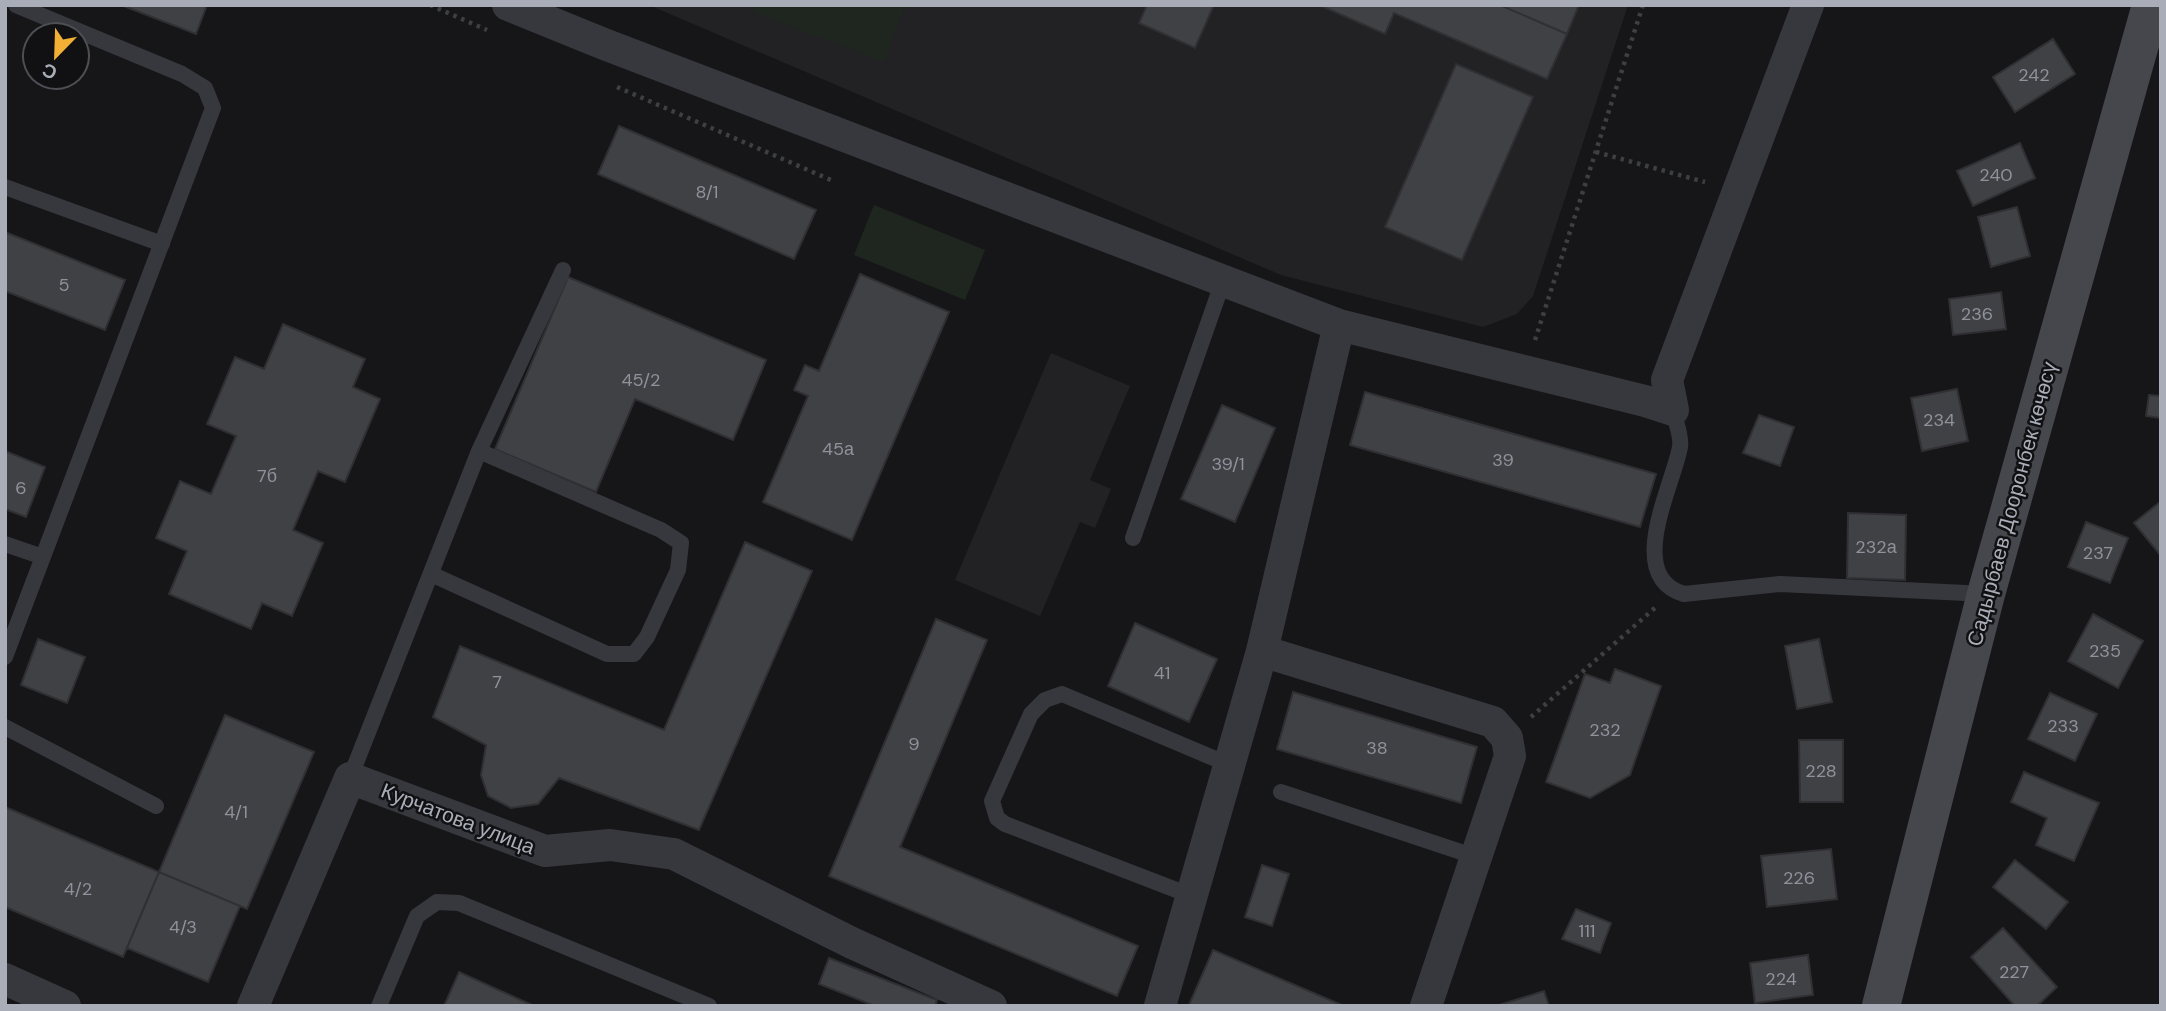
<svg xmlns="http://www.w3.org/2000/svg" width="2166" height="1011" viewBox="0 0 2166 1011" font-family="'DM Sans',sans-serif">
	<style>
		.built { fill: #222225 }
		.green { fill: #1e261f }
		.building { fill: #404145; stroke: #303034; stroke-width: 2 }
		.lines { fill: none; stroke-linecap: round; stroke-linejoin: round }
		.path { stroke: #3d3f44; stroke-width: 4.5; stroke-dasharray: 3.5 5; stroke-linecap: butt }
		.service { stroke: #37383d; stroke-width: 16 }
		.minor { stroke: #37383d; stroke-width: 32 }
		.secondary { stroke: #45474d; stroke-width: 38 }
		.labels { text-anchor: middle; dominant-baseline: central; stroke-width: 5; stroke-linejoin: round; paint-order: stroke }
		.number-label { font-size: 18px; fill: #8e929b }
		.street-label { font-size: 21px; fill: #a8adb8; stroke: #111113 }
	</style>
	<rect width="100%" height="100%" fill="#161618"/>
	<!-- built -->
	<path class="built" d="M649,5H1628L1533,296L1517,314L1483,327L1281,275Z
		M1051,353L1130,386L1090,480L1111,489L1095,528L1080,522L1040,616L955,580Z"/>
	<!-- green -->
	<path class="green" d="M756,5H905L884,62L753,12Z
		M874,205L985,250L965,300L854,255Z"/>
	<!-- building -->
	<path class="building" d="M121,5H207L196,34Z
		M1147,5H1214L1195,48L1139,23Z
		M1319,5H1500L1567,34L1547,79L1394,13L1385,34Z
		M1500,5H1579L1567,34Z
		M2053,39L2075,74L2015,112L1993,77Z
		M1456,64L1533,97L1462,260L1385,227Z
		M619,126L816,210L794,259L598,174Z
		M2020,143L2035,178L1973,206L1957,171Z
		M2017,207L2030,256L1991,267L1978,217Z
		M5,232L125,280L105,330L5,291Z
		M860,274L949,312L852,540L763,502L808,396L794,390L805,365L819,371Z
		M568,277L766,360L733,440L635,399L596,492L495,449Z
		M2001,292L2006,329L1953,335L1949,299Z
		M283,324L365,359L353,387L380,399L345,482L318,471L293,530L323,543L292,616L262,603L251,629L169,594L187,551L156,538L180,481L211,494L236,436L207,424L235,357L264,369Z
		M1957,389L1968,441L1922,451L1911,398Z
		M1365,392L1656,474L1640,527L1350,445Z
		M2149,395L2161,396V418L2146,416Z
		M1222,405L1275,428L1235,522L1181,499Z
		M1759,415L1794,427L1780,466L1743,453Z
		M5,451L45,467L26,517L5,509Z
		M2161,501V556L2134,523Z
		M1848,513L1906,515L1905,580L1847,578Z
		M2086,522L2128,538L2110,583L2068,567Z
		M745,542L812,571L699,830L559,778L538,804L511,808L488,796L481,775L486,745L433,717L460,646L664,730Z
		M2093,614L2143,641L2118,688L2068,661Z
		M936,619L987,640L900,847L1138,946L1117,996L829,876Z
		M1135,623L1217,659L1189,722L1108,686Z
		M38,639L85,657L67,703L21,685Z
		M1819,639L1832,702L1797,709L1785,646Z
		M1615,669L1661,686L1630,775L1590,798L1546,782L1585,674L1610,683Z
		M1293,692L1477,747L1461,803L1277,749Z
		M2050,693L2097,714L2075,761L2028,739Z
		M225,715L314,752L247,909L159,872Z
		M1799,740H1843V802H1800Z
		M2024,772L2099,803L2074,861L2036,845L2047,818L2011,802Z
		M5,807L159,872L123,957L5,907Z
		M1831,849L1837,899L1767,907L1761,856Z
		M2015,860L2068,902L2046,929L1993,887Z
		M1262,865L1289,874L1272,926L1245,917Z
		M159,872L240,906L208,982L127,948Z
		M1576,909L1611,923L1600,953L1562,939Z
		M2003,928L2057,987L2037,1006H2015L1971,957Z
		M1213,950L1344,1006H1192L1189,1005Z
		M1808,955L1813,995L1755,1003L1750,963Z
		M829,958L937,1000L935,1006H875L819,984Z
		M459,972L534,1006H444Z
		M1544,991L1549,1006H1499V1005Z"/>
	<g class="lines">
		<!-- path -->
		<path class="path" d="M430,5L487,30
			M617,87L831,180
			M1596,152L1705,182
			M1535,340L1643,5
			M1531,717L1656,607"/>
		<!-- service -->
		<path class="service" d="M5,187L162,244
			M1673,410C1675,421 1682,436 1680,447C1673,486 1624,576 1684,594L1780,584L1986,594
			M479,451L563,270
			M1133,538L1223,281
			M5,544L43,557
			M5,657L213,108L205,88L182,74L16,5
			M5,727L156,806
			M350,778L479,451L661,530L681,543L678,570L647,637L634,654H607L431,574
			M1281,792L1476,857
			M1192,896L1005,824L997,818L992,801L1031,714L1045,700L1062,694L1230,765
			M379,1006L417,916L437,902L459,903L709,1006"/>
		<!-- minor -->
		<path class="minor" d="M508,5L604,44L1339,325L1645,401L1673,410L1667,380L1808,5
			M1262,651L1493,722L1507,738L1510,756L1426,1006
			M5,979L65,1006
			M253,1006L350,778L545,851L610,845L674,854L852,943L991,1006
			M1160,1006L1262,651L1339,325"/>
		<!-- secondary -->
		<path class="secondary" d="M1881,1006L1986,594L2151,5"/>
	</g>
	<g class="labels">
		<!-- number labels -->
		<g class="number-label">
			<text x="2034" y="75">242</text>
			<text x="1996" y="175">240</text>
			<text x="707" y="192">8/1</text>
			<text x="64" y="285">5</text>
			<text x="1977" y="314">236</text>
			<text x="641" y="380">45/2</text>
			<text x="1939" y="420">234</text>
			<text x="838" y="449">45а</text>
			<text x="1503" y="460">39</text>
			<text x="1228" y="464">39/1</text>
			<text x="267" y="476">7б</text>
			<text x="21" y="488">6</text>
			<text x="1876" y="547">232а</text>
			<text x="2098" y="553">237</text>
			<text x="2105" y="651">235</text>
			<text x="1162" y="673">41</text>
			<text x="497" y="682">7</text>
			<text x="2063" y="726">233</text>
			<text x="1605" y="730">232</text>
			<text x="914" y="744">9</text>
			<text x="1377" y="748">38</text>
			<text x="1821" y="771">228</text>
			<text x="236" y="812">4/1</text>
			<text x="1799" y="878">226</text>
			<text x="78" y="889">4/2</text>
			<text x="183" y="927">4/3</text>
			<text x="1587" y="931">111</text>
			<text x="2014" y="972">227</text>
			<text x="1781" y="979">224</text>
		</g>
		<!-- street labels -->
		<g class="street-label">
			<text transform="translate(2012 504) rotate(-75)">Садырбаев Дооронбек көчөсү</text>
			<text transform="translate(458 819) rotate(21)">Курчатова улица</text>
		</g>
	</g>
	<!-- border -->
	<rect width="2166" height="1011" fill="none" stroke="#a8adb8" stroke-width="14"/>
	<!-- north arrow -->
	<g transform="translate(56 56) rotate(203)"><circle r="33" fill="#111113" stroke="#4d4f55" stroke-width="2"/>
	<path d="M0-5L12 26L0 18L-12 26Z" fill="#f2b134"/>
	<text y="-10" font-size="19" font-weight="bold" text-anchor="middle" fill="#a8adb8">С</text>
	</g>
</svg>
